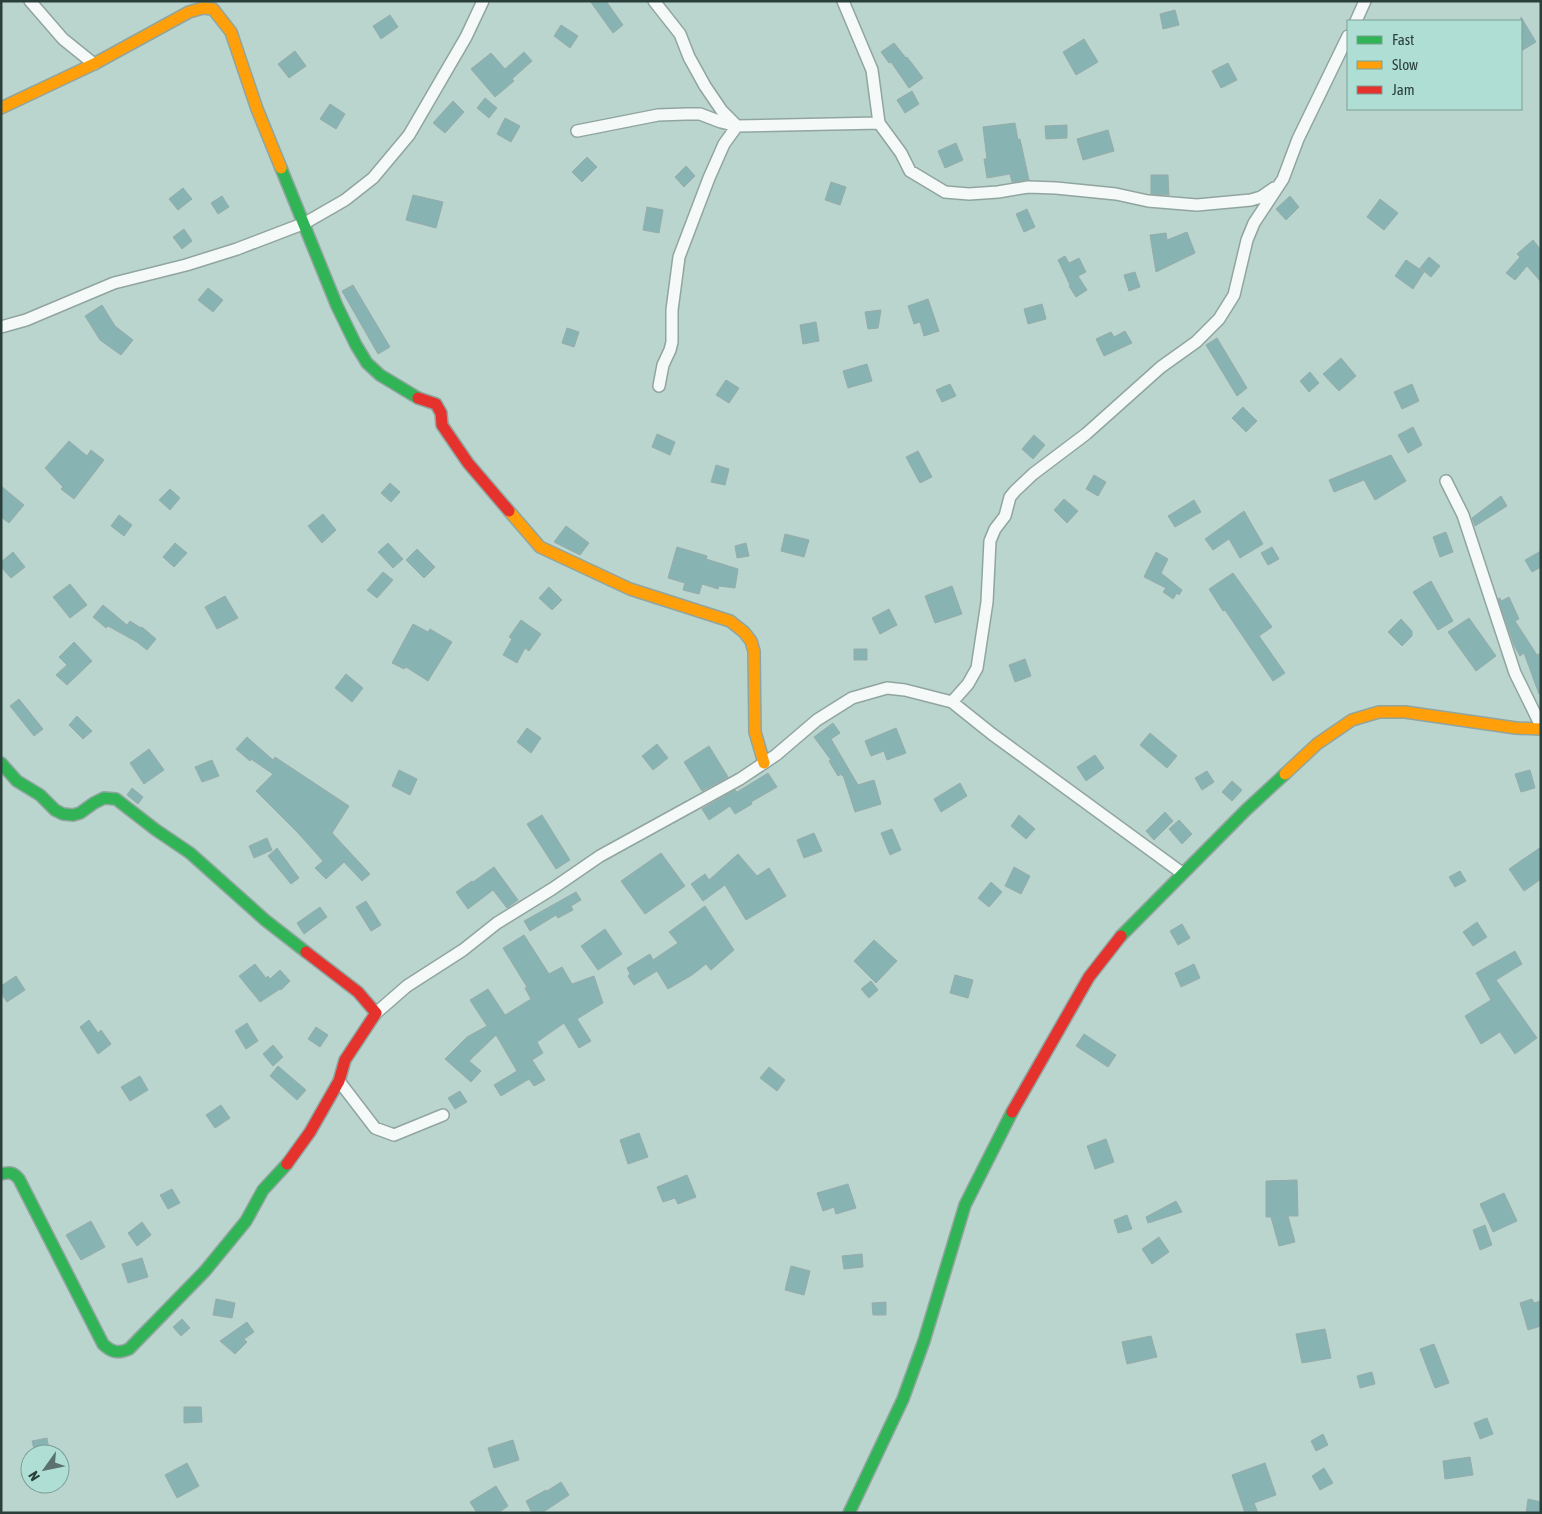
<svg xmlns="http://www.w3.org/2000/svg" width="1542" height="1514" viewBox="0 0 1542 1514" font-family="'Asap Condensed',sans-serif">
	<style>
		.building { fill: #87b3b2; stroke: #97acaa }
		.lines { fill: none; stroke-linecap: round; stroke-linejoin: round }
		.street-casing { stroke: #91a5a0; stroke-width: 14 }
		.fast-casing { stroke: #91a5a0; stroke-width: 14 }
		.slow-casing { stroke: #91a5a0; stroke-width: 14 }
		.jam-casing { stroke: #91a5a0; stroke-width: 14 }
		.street { stroke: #f5f9f8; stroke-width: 11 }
		.fast { stroke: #30b455; stroke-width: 11 }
		.slow { stroke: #ff9f0a; stroke-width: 11 }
		.jam { stroke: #e5322d; stroke-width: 11 }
	</style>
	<rect width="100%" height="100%" fill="#bad4ce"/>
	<!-- building -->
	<path class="building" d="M590,1H606L623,25L613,33Z
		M1175,10L1179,25L1163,29L1160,14Z
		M390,15L398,27L381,39L373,26Z
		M1521,17L1536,42L1521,51Z
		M561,25L578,36L570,48L554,36Z
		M1084,39L1098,62L1076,75L1063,52Z
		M894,43L906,58L907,57L923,78L909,88L891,62L889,63L881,52Z
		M295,51L306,66L289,78L278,64Z
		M524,52L532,61L512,79L514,81L495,97L471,69L491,53L505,69Z
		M1228,63L1237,80L1221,88L1212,71Z
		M912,91L919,104L905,113L897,100Z
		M485,98L497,108L489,118L477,108Z
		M453,101L464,112L445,133L433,123Z
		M330,104L345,114L336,129L320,119Z
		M505,118L520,126L511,142L497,134Z
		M1015,123L1018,140L1020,139L1029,180L1012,182L1010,174L987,178L984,159H987L983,127Z
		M1067,125V138L1046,139L1045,126Z
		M1108,130L1114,151L1083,160L1077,139Z
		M956,143L963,160L945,168L938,151Z
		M587,157L597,167L582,182L572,172Z
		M686,166L695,176L684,187L675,177Z
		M1151,175H1168L1169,195L1151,194Z
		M831,182L846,187L840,205L825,200Z
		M183,188L192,199L178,210L169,199Z
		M413,195L443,202L436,228L406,220Z
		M222,196L229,207L218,214L211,203Z
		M1290,196L1299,207L1286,220L1276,209Z
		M1380,199L1398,213L1384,230L1367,217Z
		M647,207L663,210L659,233L643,230Z
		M1027,209L1035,227L1024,232L1016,214Z
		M184,229L192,241L182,249L173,237Z
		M1187,232L1195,253L1156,272L1150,235L1166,233L1167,240Z
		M1533,240L1541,250V282L1527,266L1515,280L1506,273L1520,257L1517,254Z
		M1065,256L1069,263L1079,258L1086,272L1078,276L1087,290L1076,297L1069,286L1070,285L1058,260Z
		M1429,257L1440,266L1431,277L1420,268Z
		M1406,260L1424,272L1413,289L1395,276Z
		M1135,272L1140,287L1129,291L1124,275Z
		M353,285L390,347L378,354L342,291Z
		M208,288L223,300L213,312L198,300Z
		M928,299L939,331L924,336L920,322L914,324L908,306Z
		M1042,304L1046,319L1028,324L1024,309Z
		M102,305L115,326L133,340L121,355L100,340L85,316Z
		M881,310L878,328L868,329L865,312Z
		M816,322L819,341L803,344L800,325Z
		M567,328L579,332L574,347L562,343Z
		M1125,331L1132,343L1104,356L1096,339L1111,332L1114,337Z
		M1217,338L1247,388L1237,396L1206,345Z
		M1341,358L1356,376L1339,391L1323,374Z
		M867,364L872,381L848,388L843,371Z
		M1310,372L1319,383L1309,392L1300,381Z
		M726,380L739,388L729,403L716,395Z
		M950,384L956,396L942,402L936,390Z
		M1412,384L1419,401L1402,409L1394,392Z
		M1243,407L1257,421L1246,432L1232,418Z
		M1413,427L1422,445L1408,453L1398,435Z
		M657,434L675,442L670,455L652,447Z
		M1034,435L1045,445L1033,459L1022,449Z
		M69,441L87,456L91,450L104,460L74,499L61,489L63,487L45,468Z
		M918,451L932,477L920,483L906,457Z
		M1391,455L1406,481L1375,500L1364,480L1334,492L1329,480Z
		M716,465L729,469L725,485L711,482Z
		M1094,475L1106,482L1098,496L1086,489Z
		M390,483L400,492L391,502L381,493Z
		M1,486L24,505L9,523L1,517Z
		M170,489L180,498L170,510L159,500Z
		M1501,496L1507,506L1475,526L1472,518Z
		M1064,499L1078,511L1067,523L1054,510Z
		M1194,500L1201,512L1175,527L1168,516Z
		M1244,511L1263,544L1240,558L1229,539L1213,550L1205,539Z
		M323,514L336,530L322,543L308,526Z
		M119,515L132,525L124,536L111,526Z
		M566,526L589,543L580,555L554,542Z
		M1446,532L1453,552L1440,557L1433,537Z
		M785,534L809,540L804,557L781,551Z
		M175,543L187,553L174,567L163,557Z
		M388,543L403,559L393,568L378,552Z
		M746,543L749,556L737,558L735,546Z
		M677,547L707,556L706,559L738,569L735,588L719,586L718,589L702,584L699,594L683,590L685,583L668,578Z
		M1272,547L1279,559L1268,565L1261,553Z
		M417,549L435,567L424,578L406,560Z
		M1541,551V567L1532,572L1525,560Z
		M13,552L25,567L11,578L1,567V562Z
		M1156,552L1168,559L1161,573L1182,590L1179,595L1177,593L1173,599L1163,592L1166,588L1144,577Z
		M383,572L393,580L377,598L367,590Z
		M1233,573L1272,627L1259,636L1285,673L1273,681L1225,610L1223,611L1209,589Z
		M1431,581L1453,621L1438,630L1413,592Z
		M70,584L87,605L70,618L53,597Z
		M952,586L962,614L935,623L925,596Z
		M549,587L562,600L552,610L539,598Z
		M225,596L238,618L217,629L205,607Z
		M1509,597L1519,619L1515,621L1537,655L1541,653V694H1539L1524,653L1520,656L1514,645L1498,599L1500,598L1501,601Z
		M103,605L127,625L130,621L141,628L142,627L156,639L147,650L137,642L108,626L106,628L93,617Z
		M889,609L897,625L880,634L872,618Z
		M1469,618L1496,656L1476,671L1448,632Z
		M1401,619L1412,631V636L1402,646L1388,632Z
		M521,620L541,634L529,651L525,648L517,663L503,655L512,639L509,637Z
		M413,624L428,632L430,629L452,642L428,681L406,667L404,669L392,663Z
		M74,642L92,661L67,685L56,675L67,665L59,657Z
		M854,649H867V660H854Z
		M1025,659L1031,676L1015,682L1009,665Z
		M346,674L363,688L352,702L335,688Z
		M19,699L43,729L34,736L10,706Z
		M77,716L92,731L83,739L69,725Z
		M833,723L840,733L831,739L858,785L874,780L881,804L855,812L843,775L842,776L841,774L838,776L829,761L831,760L814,737Z
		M527,728L541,738L531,753L517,742Z
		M896,728L906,753L887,760L884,751L871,756L865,741Z
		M1150,733L1177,756L1167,768L1140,745Z
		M247,737L273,760L275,757L349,806L332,833L370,874L362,881L344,862L326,879L315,868L323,861L299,834L256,791L273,774L251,759L250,761L236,749Z
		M657,744L668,758L653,770L642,756Z
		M709,746L728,777L702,791L684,762Z
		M149,749L164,770L144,784L130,763Z
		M1095,755L1104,768L1086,781L1077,767Z
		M212,760L219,776L202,782L195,767Z
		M399,770L417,779L410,795L392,786Z
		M1530,770L1535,788L1521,792L1515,774Z
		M1207,771L1214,782L1202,790L1195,778Z
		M768,773L777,787L751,802L752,804L735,814L730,806L709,820L702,809L735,790L737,792Z
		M1232,781L1242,790L1232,801L1222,792Z
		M960,783L967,796L941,812L934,799Z
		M132,788L143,797L138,804L127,795Z
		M1165,812L1173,821L1154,840L1146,831Z
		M542,815L570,860L556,869L527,824Z
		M1019,815L1035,829L1026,839L1011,826Z
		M1179,820L1192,834L1182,844L1169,829Z
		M892,829L901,850L890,855L881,833Z
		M814,833L822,851L804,858L797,840Z
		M267,838L272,850L254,858L249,846Z
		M1541,847V879L1524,891L1509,869Z
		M277,848L299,878L291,884L268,856Z
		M661,853L685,886L645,914L621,881Z
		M738,854L757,876L769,868L786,896L746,920L725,885L703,901L691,884L705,874L709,880Z
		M494,867L518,900L507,908L493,890L468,909L456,892L472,881L473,882Z
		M1014,867L1030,876L1021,894L1005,886Z
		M1460,871L1466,881L1455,887L1449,877Z
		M991,882L1002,892L989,907L978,898Z
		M576,892L581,900L571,906L573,910L558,918L556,915L530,931L524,921Z
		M366,901L381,925L371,931L356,907Z
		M705,906L734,950L711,970L706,964L692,975L668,989L657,971L634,985L628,976L630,974L627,968L650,954L653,960L678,943L669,932Z
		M320,907L327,917L304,934L297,923Z
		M1477,922L1487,937L1473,946L1463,932Z
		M1182,924L1190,938L1178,945L1170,931Z
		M605,929L622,954L598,970L581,946Z
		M524,935L549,974L562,967L572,984L594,976L603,1003L577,1019L591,1041L579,1048L564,1023L537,1042L543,1053L532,1060L545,1080L534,1086L529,1079L501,1096L494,1085L517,1071L496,1035L469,1061L481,1071L471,1082L445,1059L467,1037L487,1026L470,1000L488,989L505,1015L531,999L525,988L527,987L503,948Z
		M874,940L897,961L876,983L854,961Z
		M1515,951L1522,964L1496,980L1537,1038L1515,1054L1500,1032L1481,1044L1465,1016L1491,1000L1476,973Z
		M255,964L266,978L268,976L270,979L280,970L290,981L281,990L280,989L260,1002L239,976Z
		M1194,964L1200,978L1181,987L1175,973Z
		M955,975L973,980L968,998L950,993Z
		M16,976L25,990L7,1002L1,993V986Z
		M871,981L878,990L869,998L861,989Z
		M89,1020L98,1033L101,1030L111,1044L98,1054L80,1027Z
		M247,1023L258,1041L246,1049L235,1031Z
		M316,1027L328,1035L320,1047L308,1039Z
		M1084,1034L1116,1055L1108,1067L1076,1046Z
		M273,1045L283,1057L273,1066L263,1054Z
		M278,1066L306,1090L297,1100L270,1076Z
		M769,1067L785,1080L777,1091L760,1078Z
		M140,1076L148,1090L130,1101L121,1087Z
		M460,1091L467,1102L455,1109L448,1098Z
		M221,1105L230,1118L215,1128L206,1115Z
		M639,1133L648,1157L628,1164L620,1140Z
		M1106,1139L1114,1162L1095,1169L1087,1146Z
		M687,1175L696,1197L678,1204L675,1198L663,1202L657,1187Z
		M1297,1180L1298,1216H1288L1295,1242L1279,1246L1271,1217H1266V1181Z
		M848,1184L856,1208L836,1214L834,1207L823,1211L817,1193Z
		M172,1189L180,1203L168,1209L160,1195Z
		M1504,1193L1517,1221L1493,1232L1480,1204Z
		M1176,1201L1182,1212L1148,1223L1146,1217Z
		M1127,1215L1132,1229L1118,1233L1114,1220Z
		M91,1221L105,1247L81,1260L66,1235Z
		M142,1222L151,1235L137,1246L128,1233Z
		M1485,1225L1492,1245L1480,1250L1473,1230Z
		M1159,1237L1169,1252L1152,1264L1142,1249Z
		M862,1254L863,1267L844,1269L842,1256Z
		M142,1258L148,1277L128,1283L122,1264Z
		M791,1266L810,1271L804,1295L785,1290Z
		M216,1299L235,1303L232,1318L213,1315Z
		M1532,1299L1534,1303L1541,1301V1326L1528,1330L1520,1303Z
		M886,1302V1315H873L872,1303Z
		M182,1319L190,1328L181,1336L173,1327Z
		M247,1322L254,1332L244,1339L247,1342L235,1354L220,1341Z
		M1325,1329L1331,1358L1302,1363L1296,1334Z
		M1151,1336L1157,1357L1127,1364L1122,1342Z
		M1434,1344L1449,1383L1435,1388L1420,1349Z
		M1372,1372L1375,1384L1360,1388L1357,1376Z
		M184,1407H201L202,1422L184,1423Z
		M1487,1418L1493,1434L1480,1439L1474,1423Z
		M1323,1434L1328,1445L1316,1451L1311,1441Z
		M47,1438L49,1450L35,1453L32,1441Z
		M513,1440L519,1460L494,1468L488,1448Z
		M1470,1457L1473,1475L1445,1479L1443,1461Z
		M187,1463L199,1486L177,1498L165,1475Z
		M1265,1463L1276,1495L1254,1503L1258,1513H1245L1232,1475Z
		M1324,1468L1333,1483L1320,1490L1312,1476Z
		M561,1482L569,1495L542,1513H532L526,1501L546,1490L547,1491Z
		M496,1486L508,1506L498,1513H477L470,1502Z
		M1528,1499L1541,1502L1539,1513H1526Z"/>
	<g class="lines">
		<!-- street casing -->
		<g class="street-casing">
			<path id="street" d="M30,1L63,39L94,64
				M654,1L680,34L689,57L705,86L722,111L737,126L724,144L709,178L679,257L672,310V342L670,350L663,365L659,386
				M843,1L872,70L879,123L901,153L910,171L945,192L969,194L998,192L1028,187L1056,188L1116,194L1148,201L1197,205L1251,200L1261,197L1274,188
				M1356,21L1365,1
				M577,131L658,115L686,114H700L721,122L737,126L879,123
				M1,327L26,320L114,283L186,265L237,249L305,223L345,200L373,178L409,135L466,37L483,1
				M1446,481L1463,515L1515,673L1541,726
				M952,702L968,684L977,668L987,602L990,541L995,529L1005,516L1010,497L1015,491L1033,474L1086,434L1161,367L1196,342L1219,319L1234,295L1247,240L1254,223L1283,179L1298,139L1348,36
				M376,1013L407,986L463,950L497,923L552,889L600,856L740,779L776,755L817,720L852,698L887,688L905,690L952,702L992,734L1182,873
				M339,1081L375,1128L394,1135L443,1115"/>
		</g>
		<!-- fast casing -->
		<g class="fast-casing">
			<path id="fast" d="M281,168L337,306L356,345L367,363L380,375L418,398
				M1,763L17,781L40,795L55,810L63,814L73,815L80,813L94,803L104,798L116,799L156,830L190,853L265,920L306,952
				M1121,936L1246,810L1285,774
				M1,1174C10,1172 13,1172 19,1179L103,1344C111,1352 118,1354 129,1349L205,1271L246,1221L263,1190L287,1164
				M849,1513L903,1399L924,1341L965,1205L1012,1112"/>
		</g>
		<!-- slow casing -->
		<g class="slow-casing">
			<path id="slow" d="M1,108L94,64L189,12L203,8L213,9L231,32L257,109L281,168
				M509,511L540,547L630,589L730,621L744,632L751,641L754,651L755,732L764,763
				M1285,774L1317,744L1352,720L1379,712H1405L1516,728L1541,729"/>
		</g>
		<!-- jam casing -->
		<g class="jam-casing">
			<path id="jam" d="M418,398L436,404L441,413L442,425L468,463L509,511
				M1012,1112L1089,977L1121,936
				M287,1164L310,1132L339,1081L345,1060L376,1013L358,992L306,952"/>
		</g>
		<!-- street -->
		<use href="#street" class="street"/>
		<!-- fast -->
		<use href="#fast" class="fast"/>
		<!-- slow -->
		<use href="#slow" class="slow"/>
		<!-- jam -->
		<use href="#jam" class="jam"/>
	</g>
	<!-- border -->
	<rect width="1542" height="1514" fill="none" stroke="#2a3e3a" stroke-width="5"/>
	<!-- legend -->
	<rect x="1347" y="20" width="175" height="90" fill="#afdfd4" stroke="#7a9f96"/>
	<rect x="1357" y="36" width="25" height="8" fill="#30b455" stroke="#7a9f96"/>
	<text x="1392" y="45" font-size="15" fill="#2a3e3a">Fast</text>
	<rect x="1357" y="61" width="25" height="8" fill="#ff9f0a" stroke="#7a9f96"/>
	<text x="1392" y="70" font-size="15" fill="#2a3e3a">Slow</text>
	<rect x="1357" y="86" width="25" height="8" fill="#e5322d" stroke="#7a9f96"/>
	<text x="1392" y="95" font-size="15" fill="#2a3e3a">Jam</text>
	<!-- north arrow -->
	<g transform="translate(45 1469) rotate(237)"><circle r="24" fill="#afdfd4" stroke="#7a9f96"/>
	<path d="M0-4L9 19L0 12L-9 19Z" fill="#5c726e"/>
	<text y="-8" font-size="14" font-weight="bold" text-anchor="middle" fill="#2a3e3a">N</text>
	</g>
</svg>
